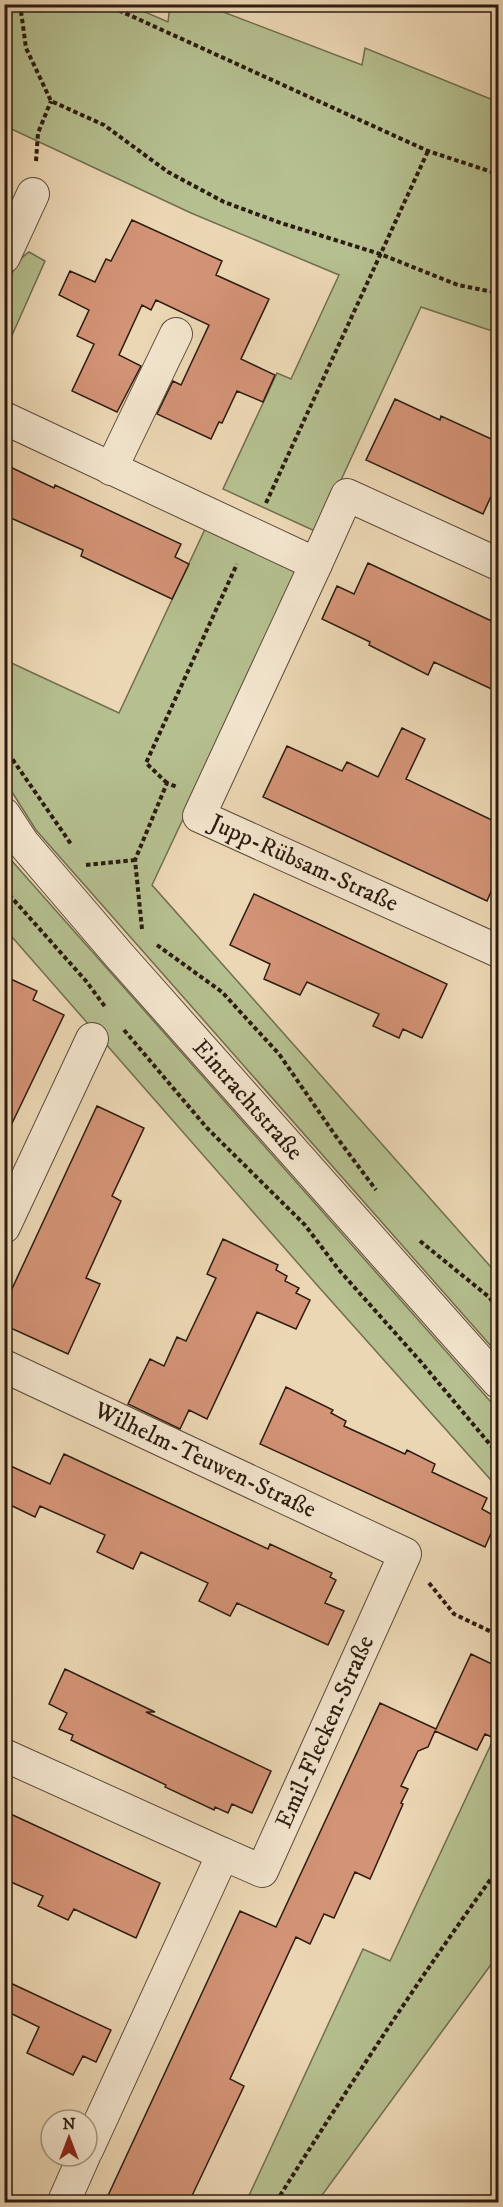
<svg xmlns="http://www.w3.org/2000/svg" width="503" height="2207" viewBox="0 0 503 2207" font-family="'IM FELL DW Pica',serif">
	<style>
		.green { fill: #b5bf8f; stroke: #706e50; stroke-width: 1.5 }
		.building { fill: #d39376; stroke: #2c1c11; stroke-width: 1.5 }
		.lines { fill: none; stroke-linecap: round; stroke-linejoin: round }
		.minor-casing { stroke: #5c4b3a; stroke-width: 34 }
		.path { stroke: #2c1c11; stroke-width: 4; stroke-dasharray: 4.5 3; stroke-linecap: butt }
		.minor { stroke: #f3e5ce; stroke-width: 32 }
		.labels { text-anchor: middle; dominant-baseline: central; stroke-width: 4.5; stroke-linejoin: round; paint-order: stroke }
		.street-label { font-size: 24px; fill: #2c1c11; stroke: #f3e5ce }
	</style>
	<rect width="100%" height="100%" fill="#ecd7b4"/>
	<filter id="stains"><feTurbulence type="fractalNoise" baseFrequency=".00333" numOctaves="4"/><feColorMatrix values="0 0 0 0 .2 0 0 0 0 .09 0 0 0 0 .02 0 0 0 .5 -.17"/></filter>
	<radialGradient id="worn" r=".72"><stop offset=".6" stop-color="#630" stop-opacity="0"/><stop offset="1" stop-color="#630" stop-opacity=".3"/></radialGradient>
	<!-- green -->
	<path class="green" d="M4,5H129L168,22L170,5H205L362,65L365,48L498,102V333L421,307L317,532L223,489L277,373L291,379L339,275L191,213L5,126Z
		M29,252L45,261L5,351C5,319 0,271 29,252Z
		M206,527L300,570L152,885L498,1275V1354L36,830L5,781V660L119,713Z
		M4,852L498,1410V1488L317,1285L5,929Z
		M494,1738L498,1741V1955L317,2202H246L363,1949L390,1961Z"/>
	<!-- building -->
	<path class="building" d="M132,220L222,261L216,275L269,299L241,359L275,375L263,402L237,391L222,423L219,422L211,439L157,414L173,381L181,385L209,325L156,300L151,310L142,305L119,355L141,366L117,412L72,391L94,344L77,336L89,310L59,295L70,271L95,282L106,259L111,261Z
		M395,399L440,420L441,416L498,442V481L483,514L366,460Z
		M4,464L54,488L55,485L181,544L175,557L189,564L172,599L81,556L83,550L4,515Z
		M368,563L498,624V692L434,662L428,675L369,645L370,642L322,619L337,586L354,594Z
		M402,728L425,739L406,779L498,823V875L487,901L263,797L287,746L342,771L347,762L378,777Z
		M254,894L447,984L422,1038L403,1029L399,1038L373,1026L379,1014L307,982L300,995L264,979L270,964L230,945Z
		M4,976L37,991L33,1000L64,1015L4,1140Z
		M97,1106L144,1128L112,1196L121,1201L86,1278L100,1284L68,1354L4,1325V1306Z
		M223,1239L278,1265L276,1270L287,1276L285,1281L299,1288L296,1293L310,1300L296,1329L257,1312L207,1419L189,1410L180,1429L128,1404L150,1359L164,1366L177,1337L186,1341L216,1278L207,1274Z
		M286,1387L333,1410L331,1413L346,1421L344,1426L405,1454L407,1450L435,1464L432,1472L487,1498L482,1509L498,1518L485,1547L260,1444Z
		M64,1454L268,1549L270,1544L332,1573L330,1577L336,1580L325,1603L344,1611L328,1645L237,1603L230,1616L199,1601L208,1583L141,1552L133,1569L97,1552L105,1535L40,1506L35,1517L4,1502V1463L50,1484Z
		M471,1654L498,1667V1740L485,1734L477,1750L435,1731L428,1747L418,1751L401,1786L408,1789L401,1803L403,1804L370,1879L355,1872L334,1918L324,1914L310,1944L296,1937L230,2079L244,2086L189,2202H105L240,1911L276,1927L380,1703L436,1729Z
		M65,1669L155,1712H146L271,1771L252,1813L232,1804L228,1813L215,1807L214,1810L165,1787L166,1785L71,1740L73,1735L59,1729L67,1713L49,1704Z
		M4,1811L160,1883L136,1938L74,1909L68,1920L38,1906L43,1896L4,1879Z
		M4,1980L111,2030L96,2062L83,2056L73,2075L27,2053L39,2027L4,2010Z"/>
	<g class="lines">
		<!-- minor casing -->
		<g class="minor-casing">
			<g id="minor">
				<path d="M4,257L33,194"/>
				<path d="M4,418L316,564L347,495L498,564"/>
				<path d="M111,469L176,334"/>
				<path id="s1" d="M316,564L199,816L498,951"/>
				<path id="s2" d="M4,814L23,843L118,954L498,1382"/>
				<path d="M4,1227L92,1039"/>
				<path id="s3" d="M4,1366L405,1554L262,1871L223,1854L87,2150"/>
				<path d="M4,1755L223,1854"/>
				<path d="M65,2199L84,2156"/>
			</g>
		</g>
		<!-- path -->
		<path class="path" d="M20,4L26,48L51,101L104,125L168,172L224,202L281,223L380,254L458,285L498,293
			M105,4L428,151L498,174
			M36,161L38,133L51,101
			M266,503L428,151
			M4,747L71,844
			M167,783L146,763L237,564
			M86,865L135,860
			M4,889L86,981L106,1008
			M142,929L135,860L167,783L177,787
			M157,945L222,992L279,1054L335,1135L376,1190
			M124,1030L207,1128L305,1225L339,1270L421,1362L498,1454
			M420,1241L489,1297L498,1309
			M429,1583L454,1614L498,1635
			M276,2202C347,2089 420,1977 498,1869"/>
		<!-- minor -->
		<use href="#minor" class="minor"/>
	</g>
	<g class="labels">
		<!-- street labels -->
		<g class="street-label">
			<text stroke="none"><textPath href="#s1" startOffset="393">Jupp-Rübsam-Straße</textPath></text>
			<text stroke="none"><textPath href="#s2" startOffset="376">Eintrachtstraße</textPath></text>
			<text stroke="none"><textPath href="#s3" startOffset="222">Wilhelm-Teuwen-Straße</textPath></text>
			<text transform="translate(325 1732) rotate(-66)">Emil-Flecken-Straße</text>
		</g>
	</g>
	<!-- margin -->
	<rect width="503" height="2207" fill="none" stroke="#ecd7b4" stroke-width="24"/>
	<rect x="6" y="6" width="491" height="2195" fill="none" stroke="#2c1c11" stroke-width="3"/>
	<rect x="12" y="12" width="479" height="2183" fill="none" stroke="#2c1c11" stroke-width="1.5"/>
	<!-- north arrow -->
	<g transform="translate(69 2138)"><circle r="28" fill="#f3e5ce" stroke="#a39582" stroke-width="1.5"/>
	<path d="M0-4.5L10 22L0 15L-10 22Z" fill="#8f2418"/>
	<text y="-9" font-size="16" font-weight="bold" text-anchor="middle" fill="#2c1c11">N</text>
	</g>
	<rect width="100%" height="100%" filter="url(#stains)"/>
	<rect width="100%" height="100%" fill="url(#worn)"/>
</svg>
